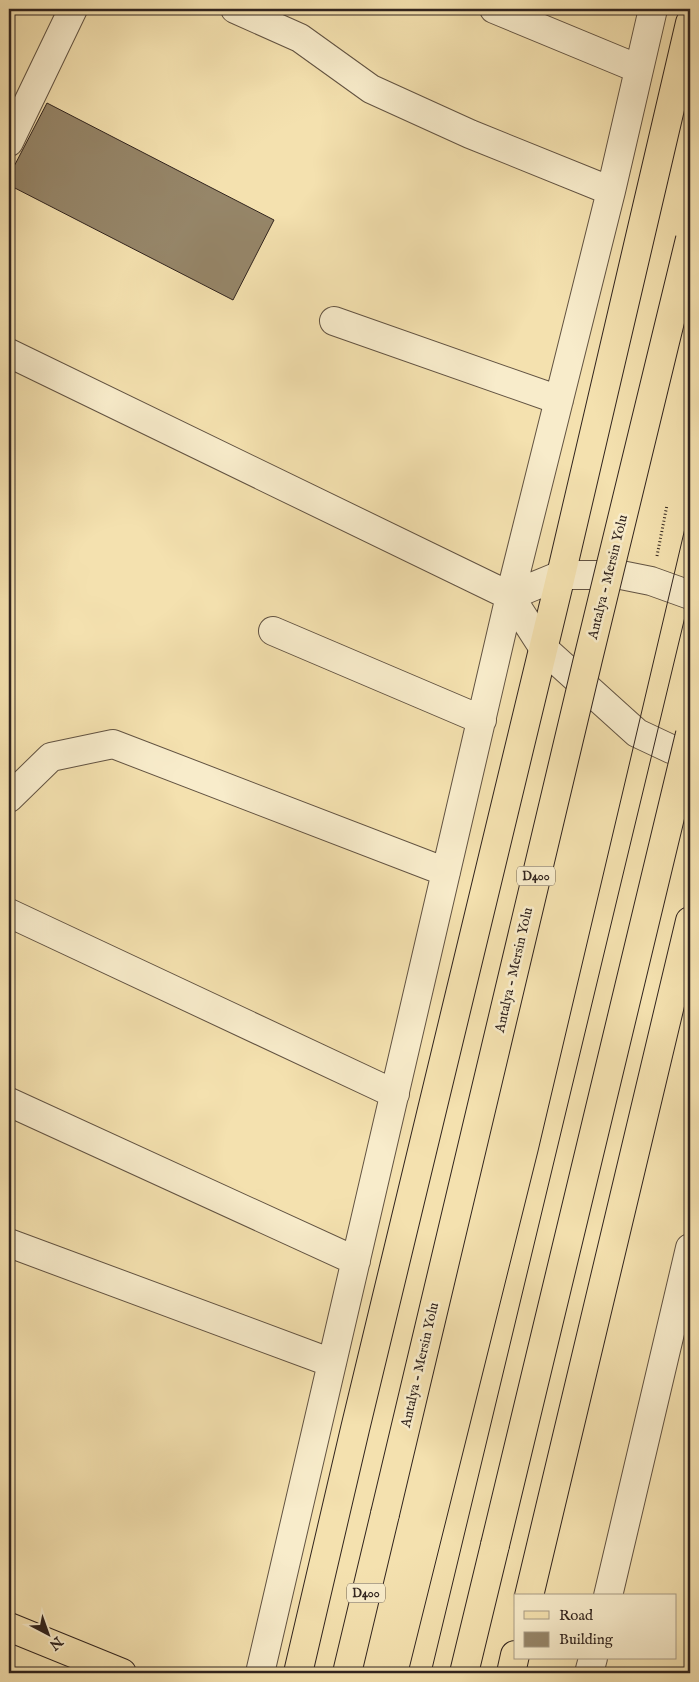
<svg xmlns="http://www.w3.org/2000/svg" width="699" height="1682" viewBox="0 0 699 1682" font-family="'IM FELL English',serif">
	<style>
		.building { fill: #968669; stroke: #31241e }
		.lines { fill: none; stroke-linecap: round; stroke-linejoin: round }
		.minor-casing { stroke: #625342; stroke-width: 30 }
		.major-casing { stroke: #31241e; stroke-width: 30 }
		.highway-casing { stroke: #31241e; stroke-width: 30 }
		.path { stroke: #31241e; stroke-width: 3; stroke-dasharray: 1 2.5; stroke-linecap: butt }
		.minor { stroke: #f8eccb; stroke-width: 28 }
		.major { stroke: #f4e1af; stroke-width: 28 }
		.highway { stroke: #f4e1af; stroke-width: 28 }
		.tram { stroke: #31241e; stroke-width: 1 }
		.highway-bridge-casing { stroke: #31241e; stroke-width: 30; stroke-linecap: butt }
		.highway-bridge { stroke: #f4e1af; stroke-width: 28 }
		.labels { text-anchor: middle; dominant-baseline: central; stroke-width: 5; stroke-linejoin: round; paint-order: stroke }
		.shield { fill: #f8eccb; stroke: #6d6052; stroke-width: 1 }
		.shield-label { font-size: 12px; font-weight: bold; fill: #31241e }
		.street-label { font-size: 14px; fill: #31241e; stroke: #f8eccb }
	</style>
	<rect width="100%" height="100%" fill="#f4e1af"/>
	<filter id="stains"><feTurbulence type="fractalNoise" baseFrequency=".004" numOctaves="4"/><feColorMatrix values="0 0 0 0 .2 0 0 0 0 .09 0 0 0 0 .02 0 0 0 .5 -.17"/></filter>
	<radialGradient id="worn" r=".72"><stop offset=".6" stop-color="#630" stop-opacity="0"/><stop offset="1" stop-color="#630" stop-opacity=".3"/></radialGradient>
	<!-- building -->
	<path class="building" d="M47,103L274,220L233,300L9,185V176Z"/>
	<g class="lines">
		<!-- minor casing -->
		<g class="minor-casing">
			<path id="minor" d="M235,9L300,38L371,89L470,134L611,191
				M494,9L639,69
				M9,142L73,9
				M334,321L559,400
				M9,353L510,596L544,649L637,733L671,749L690,756
				M510,596L561,575H621L651,581L690,595
				M273,631L482,720
				M9,798L51,757L113,744L446,872
				M9,913L395,1094
				M9,1102L356,1261
				M9,1243L332,1363
				M608,1596L690,1248
				M260,1673L510,596L611,191L653,9
				M589,1673L593,1658"/>
		</g>
		<!-- major casing -->
		<g class="major-casing">
			<path id="major" d="M9,1627L122,1673"/>
		</g>
		<!-- highway casing -->
		<g class="highway-casing">
			<path id="highway" d="M529,1596L690,921
				M298,1673L355,1429L561,575L690,23
				M347,1673L385,1514
				M464,1673L495,1545
				M511,1673L515,1655"/>
		</g>
		<!-- path -->
		<path class="path" d="M657,556L667,505"/>
		<!-- minor -->
		<use href="#minor" class="minor"/>
		<!-- major -->
		<use href="#major" class="major"/>
		<!-- highway -->
		<use href="#highway" class="highway"/>
		<!-- tram -->
		<path class="tram" d="M408,1673L538,1151L690,507
			M431,1673L690,596"/>
		<!-- highway-bridge casing -->
		<g class="highway-bridge-casing">
			<path id="highway-bridge" d="M385,1514L588,659L690,239
				M495,1545L690,734"/>
		</g>
		<!-- highway-bridge -->
		<use href="#highway-bridge" class="highway-bridge"/>
	</g>
	<g class="labels">
		<!-- shield labels -->
		<g class="shield">
			<rect x="517" y="866.5" width="38" height="19" rx="4"/>
			<rect x="347" y="1583.5" width="38" height="19" rx="4"/>
		</g>
		<g class="shield-label">
			<text x="536" y="876">D400</text>
			<text x="366" y="1593">D400</text>
		</g>
		<!-- street labels -->
		<g class="street-label">
			<text transform="translate(608 577) rotate(-76)">Antalya - Mersin Yolu</text>
			<text transform="translate(514 970) rotate(-77)">Antalya - Mersin Yolu</text>
			<text transform="translate(420 1365) rotate(-77)">Antalya - Mersin Yolu</text>
		</g>
	</g>
	<!-- margin -->
	<rect width="699" height="1682" fill="none" stroke="#f4e1af" stroke-width="30"/>
	<rect x="10" y="10" width="679" height="1662" fill="none" stroke="#31241e" stroke-width="2.5"/>
	<rect x="15" y="15" width="669" height="1652" fill="none" stroke="#31241e"/>
	<!-- legend -->
	<rect x="514" y="1594" width="162" height="65" fill="#f8eccb" stroke="#a89c86"/>
	<rect x="524" y="1611" width="25" height="8" fill="#f4e1af" stroke="#a89c86"/>
	<text x="559" y="1620" font-size="15" fill="#31241e">Road</text>
	<rect x="524" y="1632" width="25" height="15" fill="#968669" stroke="#a89c86"/>
	<text x="559" y="1644" font-size="15" fill="#31241e">Building</text>
	<!-- north arrow -->
	<g transform="translate(48 1634) rotate(139)" stroke="#f8eccb" stroke-width="4" paint-order="stroke">
	<path d="M0-4L9 19L0 12L-9 19Z" fill="#31241e"/>
	<text y="-8" font-size="14" font-weight="bold" text-anchor="middle" fill="#31241e">N</text>
	</g>
	<rect width="100%" height="100%" filter="url(#stains)"/>
	<rect width="100%" height="100%" fill="url(#worn)"/>
</svg>
